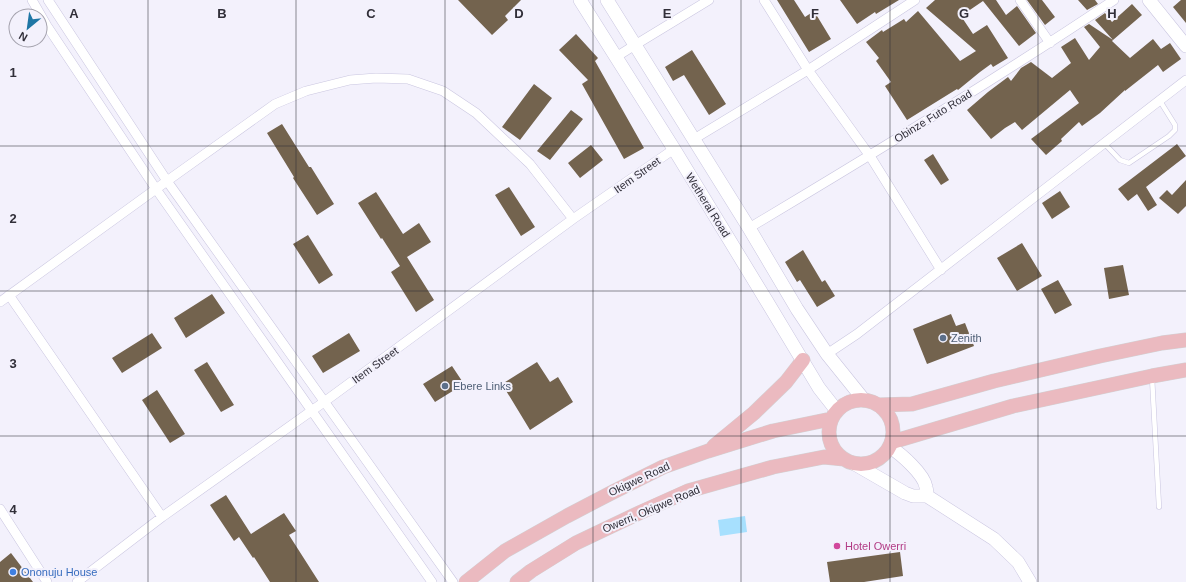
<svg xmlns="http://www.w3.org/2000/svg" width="1186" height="582" viewBox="0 0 1186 582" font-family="Helvetica,sans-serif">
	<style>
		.water { fill: #a7e0fe }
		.building { fill: #73634e }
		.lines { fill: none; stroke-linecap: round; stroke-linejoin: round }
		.lane-casing { stroke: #cac6e0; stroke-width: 5.5 }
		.street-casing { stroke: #cac6e0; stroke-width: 10 }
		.secondary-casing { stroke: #cac6e0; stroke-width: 14 }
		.primary-casing { stroke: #d2d1d3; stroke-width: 15 }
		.lane { stroke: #fff; stroke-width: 4.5 }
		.street { stroke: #fff; stroke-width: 9 }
		.secondary { stroke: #fff; stroke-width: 13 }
		.primary { stroke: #ebbac0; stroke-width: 14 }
		.grid { fill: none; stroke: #312f39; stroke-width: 1; stroke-opacity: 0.55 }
		.service-dot { fill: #5c6f8a; stroke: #f3f1fc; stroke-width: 1.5 }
		.hotel-dot { fill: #d1479c; stroke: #f3f1fc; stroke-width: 1.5 }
		.shop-dot { fill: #3f7fe0; stroke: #f3f1fc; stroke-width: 1.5 }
		.labels { text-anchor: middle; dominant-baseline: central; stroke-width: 4; stroke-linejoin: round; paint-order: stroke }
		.street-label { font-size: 11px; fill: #312f39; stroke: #f3f1fc }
		.service-label { font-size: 11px; fill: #4e5e75; stroke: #f3f1fc; text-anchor: start }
		.hotel-label { font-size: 11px; fill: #b23c85; stroke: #f3f1fc; text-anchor: start }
		.shop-label { font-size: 11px; fill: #366cbe; stroke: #f3f1fc; text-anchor: start }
		.grid-label { font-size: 13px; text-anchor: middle; font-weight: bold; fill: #312f39; stroke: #f3f1fc; stroke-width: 4; stroke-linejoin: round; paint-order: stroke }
	</style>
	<rect width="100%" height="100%" fill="#f3f1fc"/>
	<!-- water -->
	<path class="water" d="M745,516L747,532L720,536L718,520Z"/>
	<!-- building -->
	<path class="building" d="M458,0H521L505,16L508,20L492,35Z
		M777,0H794L805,17L814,11L831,39L809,52Z
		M840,0H899L876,14L875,12L857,24Z
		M935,0H996L1006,15L1017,6L1036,33L1019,46L983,1L961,16L973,34L987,25L1008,58L993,67L991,64L980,72L958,90L957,89L907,120L885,86L891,82L876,61L879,58L866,42L882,30L883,32L904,19L906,22L918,11L960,61L976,51L926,8Z
		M1027,0H1042L1055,17L1045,25Z
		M1078,0H1095L1098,4L1087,10Z
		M1181,0H1186V23L1173,7Z
		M1132,4L1142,15L1113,40L1095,20L1105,13L1112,22Z
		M1089,24L1113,40L1112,41L1130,58L1153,39L1161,49L1170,43L1181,59L1163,72L1158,65L1125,91V90L1100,113L1082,126L1079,122L1061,139L1062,141L1046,155L1031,139L1079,103L1070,90L1022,130L1015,122L1005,128L991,139L967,110L988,92L1008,77L1011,81L1021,68L1031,62L1052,78L1071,63L1061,47L1075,38L1089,60L1100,47L1084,27Z
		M576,34L598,58L595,61L644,148L624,159L582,84L588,80L559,50Z
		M692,50L726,104L709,115L684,75L673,81L665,67Z
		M534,84L552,98L520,140L502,127Z
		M571,110L583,119L550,160L537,151Z
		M282,124L309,167H311L334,204L317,215L293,178L294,177L267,133Z
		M1177,144L1186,156L1146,187L1157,205L1148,211L1137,194L1128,201L1118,189Z
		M591,145L603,160L580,178L568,163Z
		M933,154L949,180L941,185L924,160Z
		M1186,180V206L1178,214L1159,198L1167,190L1172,195Z
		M509,187L535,227L521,236L495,195Z
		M1060,191L1070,207L1052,219L1042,203Z
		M376,192L403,234L419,223L431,242L407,257L434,300L416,312L391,272L400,266L382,238L381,239L358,203Z
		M308,235L333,275L319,284L293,244Z
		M1022,243L1042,276L1017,291L997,258Z
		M803,250L822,282L825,280L835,296L817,307L800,280L797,282L785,262Z
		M1123,265L1129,295L1109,299L1104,268Z
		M1058,280L1072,305L1055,314L1041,289Z
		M212,294L225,313L186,338L174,318Z
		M951,314L956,326L965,323L974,346L927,364L913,329Z
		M152,333L162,348L122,373L112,358Z
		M349,333L360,351L323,373L312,356Z
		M207,362L234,405L221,412L194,370Z
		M537,362L550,382L558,377L573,402L530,430L502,384Z
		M452,366L464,384L435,402L423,384Z
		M157,390L185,434L170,443L142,400Z
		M226,495L251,534L284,513L296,531L289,535L319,582H270L254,557L253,558L239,537L234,541L210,505Z
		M900,552L903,576L864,582H830L827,562Z
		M11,553L33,582H0V562Z"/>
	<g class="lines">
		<!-- lane casing -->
		<g class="lane-casing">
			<path id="lane" d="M1104,143L1120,160L1129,163L1169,136L1175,130V125L1160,101
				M1152,377L1159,507"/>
		</g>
		<!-- street casing -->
		<g class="street-casing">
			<path id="street" d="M32,0L47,26L156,189L432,582
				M48,0L167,181L453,582
				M764,0L808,70L870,156L941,270
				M1020,0L1050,43
				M616,57L635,45L709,0
				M694,139L808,70L915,0
				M749,228C873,154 995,80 1114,0
				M9,295L162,517
				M0,302L167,181L275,104L306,91L350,80L376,78L408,79L443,91L476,113L530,164L573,219
				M827,354L857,334L1186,80
				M0,509L47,582
				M77,582L162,517L324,402L573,219L674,149"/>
		</g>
		<!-- secondary casing -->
		<g class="secondary-casing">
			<path id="secondary" d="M580,0L674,149L766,300L819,388L837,411
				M607,0L749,228L797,309L827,354L864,400
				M1149,0L1186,46
				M890,447C901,454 924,474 926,487C927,490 927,493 927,496
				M853,463L905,493L913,496H927L994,539L1018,562L1030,582"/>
		</g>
		<!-- primary casing -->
		<g class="primary-casing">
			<path id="primary" d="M829 432a32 32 0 1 1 64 0a32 32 0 1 1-64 0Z
				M878,405L912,404L994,381L1100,356L1162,343L1186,340
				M892,442L1013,406L1152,376L1186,370
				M714,446L754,413L786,382L803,360
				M466,582L505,551L567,516L613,492L663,467L708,451L773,431L831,419
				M517,582L531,571L576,543L639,513L688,491L773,467L824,457L844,459"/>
		</g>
		<!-- lane -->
		<use href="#lane" class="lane"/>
		<!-- street -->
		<use href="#street" class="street"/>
		<!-- secondary -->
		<use href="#secondary" class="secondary"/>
		<!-- primary -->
		<use href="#primary" class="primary"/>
	</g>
	<!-- grid -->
	<path class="grid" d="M148,0V582M296,0V582M445,0V582M593,0V582M741,0V582M890,0V582M1038,0V582M0,146H1186M0,291H1186M0,436H1186"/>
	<!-- markers -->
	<g class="service-dot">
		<circle cx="943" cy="338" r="4"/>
		<circle cx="445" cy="386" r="4"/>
	</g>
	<circle class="hotel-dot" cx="837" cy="546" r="4"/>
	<circle class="shop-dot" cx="13" cy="572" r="4"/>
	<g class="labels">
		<!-- street labels -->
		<g class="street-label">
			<text transform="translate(933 116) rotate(-32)">Obinze Futo Road</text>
			<text transform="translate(637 175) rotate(-35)">Item Street</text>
			<text transform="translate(708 205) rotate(58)">Wetheral Road</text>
			<text transform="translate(375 365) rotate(-36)">Item Street</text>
			<text transform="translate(639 479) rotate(-25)">Okigwe Road</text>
			<text transform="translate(651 509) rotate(-23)">Owerri, Okigwe Road</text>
		</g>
		<!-- service labels -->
		<g class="service-label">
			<text x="951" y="338">Zenith</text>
			<text x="453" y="386">Ebere Links</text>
		</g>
		<!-- hotel labels -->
		<g class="hotel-label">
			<text x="845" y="546">Hotel Owerri</text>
		</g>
		<!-- shop labels -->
		<g class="shop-label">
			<text x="21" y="572">Ononuju House</text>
		</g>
	</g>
	<g class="grid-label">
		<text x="74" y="18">A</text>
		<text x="222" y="18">B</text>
		<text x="371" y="18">C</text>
		<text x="519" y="18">D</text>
		<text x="667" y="18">E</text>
		<text x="815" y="18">F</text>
		<text x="964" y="18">G</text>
		<text x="1112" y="18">H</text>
		<text x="13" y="77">1</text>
		<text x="13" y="223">2</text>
		<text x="13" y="368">3</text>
		<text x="13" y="514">4</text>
	</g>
	<!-- north arrow -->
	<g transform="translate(28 28) rotate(209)"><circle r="19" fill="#f3f1fc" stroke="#a5a3ae"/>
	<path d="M0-3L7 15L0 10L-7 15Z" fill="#1e76a5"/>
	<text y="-6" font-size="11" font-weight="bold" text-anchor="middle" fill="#312f39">N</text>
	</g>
</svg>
